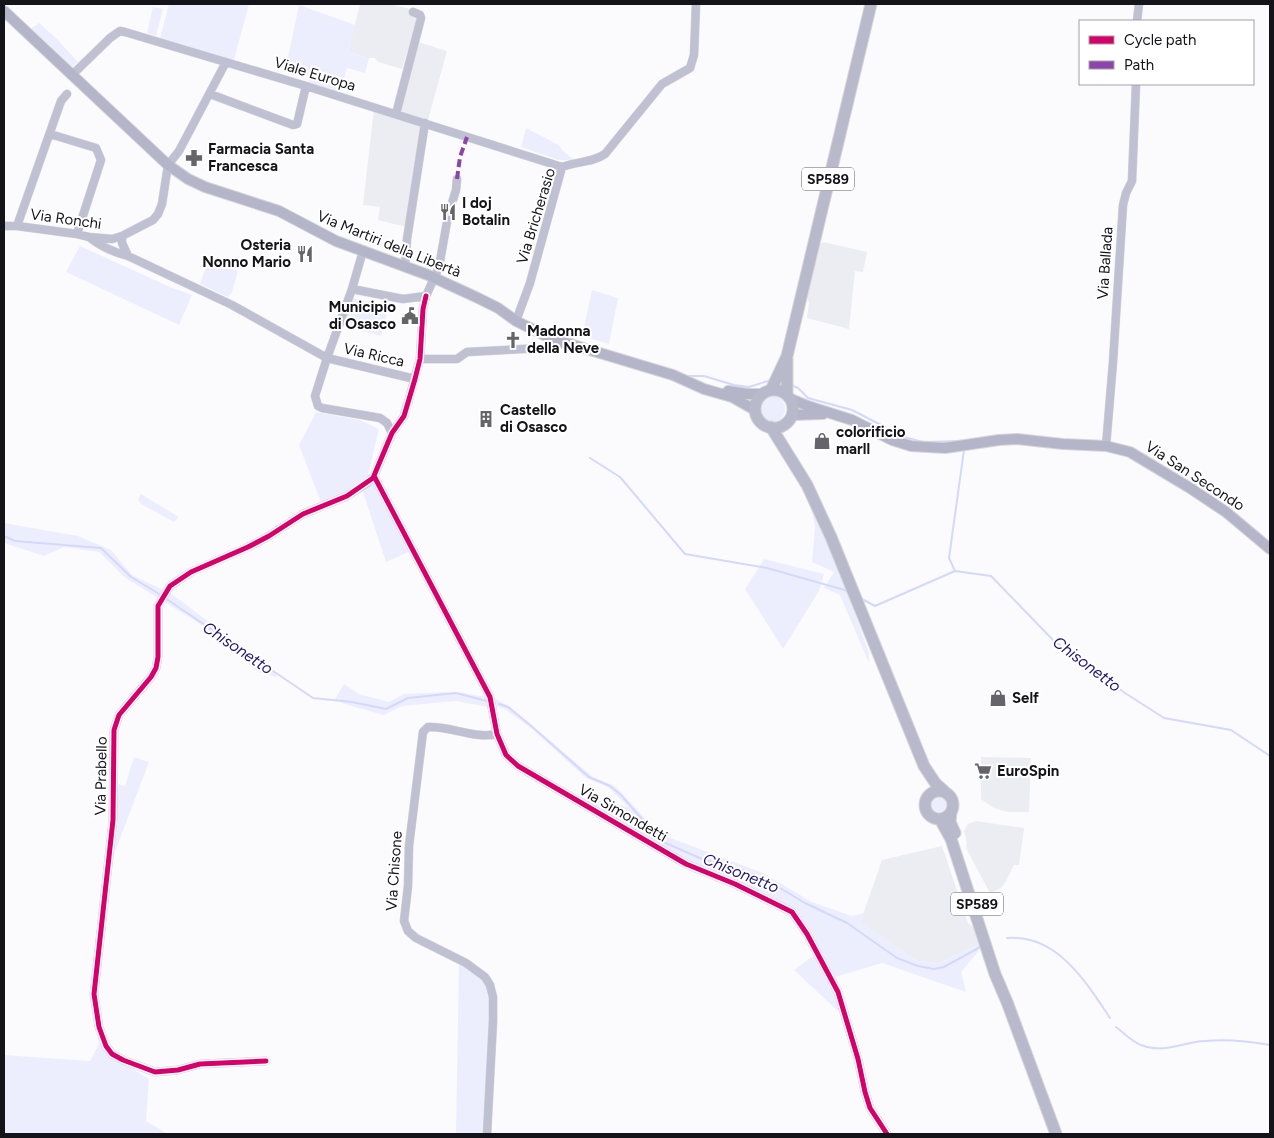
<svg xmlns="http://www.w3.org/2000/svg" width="1274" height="1138" viewBox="0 0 1274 1138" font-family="Figtree,sans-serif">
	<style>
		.built { fill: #ebedf3 }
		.green { fill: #edeefd }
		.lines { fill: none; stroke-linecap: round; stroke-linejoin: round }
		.stream { stroke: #d4d9fc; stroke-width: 2 }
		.street-casing { stroke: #d6d6d9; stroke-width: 9 }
		.secondary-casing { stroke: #d6d6d9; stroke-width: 12 }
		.primary-casing { stroke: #d6d6d9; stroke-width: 13 }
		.street { stroke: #bfc1d2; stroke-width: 8 }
		.secondary { stroke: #b4b5c8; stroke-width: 10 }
		.primary { stroke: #b8b9cb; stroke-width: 11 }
		.quiet { stroke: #8e44ad; stroke-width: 4; stroke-dasharray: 8 4; stroke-linecap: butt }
		.cycleway-casing { stroke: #fff; stroke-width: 8 }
		.cycleway { stroke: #d6006c; stroke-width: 5 }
		.labels { text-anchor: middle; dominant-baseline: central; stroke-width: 4; stroke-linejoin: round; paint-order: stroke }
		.shield { fill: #fff; stroke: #5a5a5e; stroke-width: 1 }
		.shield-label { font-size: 14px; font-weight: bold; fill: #131319 }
		.street-label { font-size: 15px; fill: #131319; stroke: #fff }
		.poi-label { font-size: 15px; font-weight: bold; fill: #131319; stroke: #fff; text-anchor: start }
		.water-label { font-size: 16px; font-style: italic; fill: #22156f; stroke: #fff }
	</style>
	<rect width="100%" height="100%" fill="#fbfbfd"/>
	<!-- built -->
	<path class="built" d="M360,4H389L414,10L413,17L417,20L402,69L378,62L375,58H369L348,52Z
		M418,42L447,51L428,120L399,112Z
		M374,109L422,125L406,227L378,220L380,207L363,205Z
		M823,242L867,252L863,272L855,271L849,329L807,318L809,303L805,293L816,246Z
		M981,757L1031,758L1029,812H1007L994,808L981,799Z
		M976,821L1024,828L1019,865H1014L1006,881L1001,888L990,893L967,850L966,844L967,843L964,831L968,824Z
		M942,846L968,923L975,929L980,944L939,963L917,961L860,923L882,860Z"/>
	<!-- green -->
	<path class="green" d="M169,4H249L234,60L160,38Z
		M299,5L355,25L348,52L369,58L365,73L347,68L340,93L309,82V76L286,67Z
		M153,7L163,9L156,36L147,33Z
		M39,23L55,37L78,62L70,69L29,30Z
		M526,128L559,145L563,151L574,160H558L521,147Z
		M80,246L170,287L192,295L179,325L66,272Z
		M208,261L238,271L232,292L228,297L200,284Z
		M592,290L618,298L609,344L582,336Z
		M353,298L388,309L381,336L343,326Z
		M757 409a14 14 0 1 1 28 0a14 14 0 1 1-28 0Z
		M316,412L360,420L379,429L367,479L345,494L322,505L299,445Z
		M372,483L376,485L411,551L386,562L362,489Z
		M141,494L179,517L174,522L141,504L138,499Z
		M811,506C834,553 851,603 869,653V663L840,595L824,588L834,572L812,562L815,527Z
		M4,523L78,536L111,550L132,575L163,590L158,598L124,577L99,552L64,547L44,556L4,543Z
		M764,559L824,574L819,591L783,649L745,589Z
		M169,592L277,673L276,677L258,672L205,627L163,601Z
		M344,684L359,694L389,702L404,694L445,692L464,693L486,697L488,707L455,701L402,706L384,715L344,704L335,699Z
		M494,698L509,706L593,777L615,786L660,834L763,873L812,902L852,916L864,913L861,923L917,961L939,963L980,944L979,951L961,972L966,992L882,963L832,978L798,914L685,861L571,795L628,807L608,787L586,778L532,729L505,709L495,706Z
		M134,757L149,762L110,865L115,783L125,786Z
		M929 804a9 9 0 1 1 18 0a9 9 0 1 1-18 0Z
		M813,956L818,958L836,994L840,1013L794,970Z
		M459,962L482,976L491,996L485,1134L456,1133Z
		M100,1042L111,1056L149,1079L146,1121L168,1134H4V1055L90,1061Z"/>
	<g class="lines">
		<!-- stream -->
		<path class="stream" d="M552,331L574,340
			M686,376H704L734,385L749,387L771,380
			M791,385L798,388L808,398L852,410L904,437L923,442L960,441
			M590,458L620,477L685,554L767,568L848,591
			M4,536L15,541L101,548L131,577L161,595
			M955,571L949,558L964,450
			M165,598L313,698L352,702L386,709L408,698L456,693L487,701
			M862,599L875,606L955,571L991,576L1053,640L1125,693L1164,718L1231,730L1270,756
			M499,704L508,707L529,724L589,777L610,786L621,795L661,841L702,859L743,870L775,885L805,903L847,923L897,958L918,966L934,969L944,967L982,946
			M1007,938C1057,934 1086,982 1110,1018
			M1116,1027C1124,1033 1132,1042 1141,1045C1163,1054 1183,1042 1205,1041C1227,1039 1248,1041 1270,1045"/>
		<!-- street casing -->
		<g class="street-casing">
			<path id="street" d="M1137,21L1139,4
				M72,75L110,38L120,31L125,32L306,86L562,167
				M210,94L293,125L297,124L306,86
				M396,114L421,18L420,15L413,12
				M50,134L96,148L101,160L77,234
				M4,226H17L77,234L89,237L112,239L122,236L153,220L158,214L162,204L168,165L179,151L226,62
				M17,226L61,101L67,94
				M122,236V243L128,256
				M89,237C101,247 113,252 128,256L232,305L327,358L415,379
				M363,251L352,289L327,358L315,396L318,406L322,408L380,418L387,423L392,433
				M405,266L407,239L425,123
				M352,289L403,299L426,296L439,267L448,216L456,190L457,179
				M516,321L530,283L562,167C577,161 592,163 605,154L662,84L690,68L694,55L696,4
				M420,359H457L467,352L543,348L553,347L565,343
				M408,403L420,359L423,309L426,296
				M1106,446L1113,362L1123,205L1126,193L1132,181L1136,84
				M374,476L490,697L497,734L506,755L518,766L686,864L735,884L792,912L807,934L838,992L858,1059L865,1092L870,1108L887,1134
				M266,1061L200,1064L178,1070L155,1072L123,1060L112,1054L106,1046L99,1027L94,994L113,820L114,730L119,715L151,677L156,668L158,657V606L170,586L191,572L248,547L269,536L303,514L347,496L367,483L374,476L392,433L404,416L407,405
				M487,1134L493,1021V997L490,985L485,977L466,963L416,938L408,931L404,921L408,886L409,846L423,732L428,727C451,726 474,739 497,734"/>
		</g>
		<!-- secondary casing -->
		<g class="secondary-casing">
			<path id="secondary" d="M4,11L168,165L188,179L205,187L279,211L336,241L428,275L478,298L498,308L516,321L550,338L673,375L704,389L732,397L755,410
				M728,391L748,394H762
				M791,399L808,406L852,420L892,440L911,446L945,448L999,440L1017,439L1063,444L1106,446L1130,452L1190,488L1226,512L1270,549
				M792,415L823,414"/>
		</g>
		<!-- primary casing -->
		<g class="primary-casing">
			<path id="primary" d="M787,359V394
				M755 409a19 19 0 1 1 38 0a19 19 0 1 1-38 0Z
				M771,390L787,356L871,4
				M771,427L807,485L831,537L924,766L936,784L944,791
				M925 805a14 14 0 1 1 28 0a14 14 0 1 1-28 0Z
				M951,812L950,822L955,833
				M940,819L951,839L995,974L1007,1002L1056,1134"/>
		</g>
		<!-- street -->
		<use href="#street" class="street"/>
		<!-- secondary -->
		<use href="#secondary" class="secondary"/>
		<!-- primary -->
		<use href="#primary" class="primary"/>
		<!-- quiet -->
		<path class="quiet" d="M457,179L460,157L467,137"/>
		<!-- cycleway casing -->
		<g class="cycleway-casing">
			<path id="cycleway" d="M374,476L490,697L497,734L506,755L518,766L686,864L735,884L792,912L807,934L838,992L858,1059L865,1092L870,1108L887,1134
				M266,1061L200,1064L178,1070L155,1072L123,1060L112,1054L106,1046L99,1027L94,994L113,820L114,730L119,715L151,677L156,668L158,657V606L170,586L191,572L248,547L269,536L303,514L347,496L373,478L392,433L404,416L415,379L420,359L423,309L426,296"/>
		</g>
		<!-- cycleway -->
		<use href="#cycleway" class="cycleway"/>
	</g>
	<!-- icons -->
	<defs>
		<g id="pharmacy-bare" transform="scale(1.35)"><path d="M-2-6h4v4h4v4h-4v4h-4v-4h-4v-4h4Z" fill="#646469" stroke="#fff" stroke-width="2.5" paint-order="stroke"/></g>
		<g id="restaurant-bare" transform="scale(1.35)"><path d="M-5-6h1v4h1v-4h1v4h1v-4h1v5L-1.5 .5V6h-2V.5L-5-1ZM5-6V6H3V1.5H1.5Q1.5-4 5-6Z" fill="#646469" stroke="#fff" stroke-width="2.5" paint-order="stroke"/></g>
		<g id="civic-bare" transform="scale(1.35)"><path d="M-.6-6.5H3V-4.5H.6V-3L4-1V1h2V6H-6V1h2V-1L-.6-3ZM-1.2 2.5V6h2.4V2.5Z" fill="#646469" stroke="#fff" stroke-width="2.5" paint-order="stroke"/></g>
		<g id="church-bare" transform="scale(1.35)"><path d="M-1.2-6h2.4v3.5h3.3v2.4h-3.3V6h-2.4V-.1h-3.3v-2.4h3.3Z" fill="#646469" stroke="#fff" stroke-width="2.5" paint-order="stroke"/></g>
		<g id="building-bare" transform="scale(1.35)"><path d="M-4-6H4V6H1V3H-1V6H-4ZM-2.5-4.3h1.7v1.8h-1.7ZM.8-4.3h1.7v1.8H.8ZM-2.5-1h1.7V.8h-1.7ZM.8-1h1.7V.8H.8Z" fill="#646469" stroke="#fff" stroke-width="2.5" paint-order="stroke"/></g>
		<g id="shop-bare" transform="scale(1.35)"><path d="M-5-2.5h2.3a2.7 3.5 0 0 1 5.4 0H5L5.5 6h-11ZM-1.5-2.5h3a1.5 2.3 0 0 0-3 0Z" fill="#646469" stroke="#fff" stroke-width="2.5" paint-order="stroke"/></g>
		<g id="supermarket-bare" transform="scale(1.35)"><path d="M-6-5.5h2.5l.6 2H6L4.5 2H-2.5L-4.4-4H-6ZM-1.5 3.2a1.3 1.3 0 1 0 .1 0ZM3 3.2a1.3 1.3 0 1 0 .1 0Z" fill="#646469" stroke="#fff" stroke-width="2.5" paint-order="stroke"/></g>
	</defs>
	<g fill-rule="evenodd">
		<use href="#pharmacy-bare" x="194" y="158"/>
		<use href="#restaurant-bare" x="448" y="212"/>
		<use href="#restaurant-bare" x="305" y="254"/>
		<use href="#civic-bare" x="410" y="316"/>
		<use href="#church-bare" x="513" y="340"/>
		<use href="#building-bare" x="486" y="419"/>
		<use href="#shop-bare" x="822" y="441"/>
		<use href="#shop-bare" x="998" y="698"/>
		<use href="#supermarket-bare" x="983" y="771"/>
	</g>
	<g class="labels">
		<!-- shield labels -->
		<g class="shield">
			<rect x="802" y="167.5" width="52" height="23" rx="4"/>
			<rect x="951" y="892.5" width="52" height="23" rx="4"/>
		</g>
		<g class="shield-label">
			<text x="828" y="179">SP589</text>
			<text x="977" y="904">SP589</text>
		</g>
		<!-- street labels -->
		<g class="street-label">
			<text transform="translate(315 74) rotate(17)">Viale Europa</text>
			<text transform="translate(536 216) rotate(-73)">Via Bricherasio</text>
			<text transform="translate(66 219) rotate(8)">Via Ronchi</text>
			<text transform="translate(389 244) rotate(22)">Via Martiri della Libertà</text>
			<text transform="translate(1105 263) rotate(-86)">Via Ballada</text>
			<text transform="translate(374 355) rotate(13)">Via Ricca</text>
			<text transform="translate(1195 476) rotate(33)">Via San Secondo</text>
			<text transform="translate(101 776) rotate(-89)">Via Prabello</text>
			<text transform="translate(623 813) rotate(30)">Via Simondetti</text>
			<text transform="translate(394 871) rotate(-86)">Via Chisone</text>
		</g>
		<!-- poi labels -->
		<g class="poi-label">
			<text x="208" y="149">Farmacia Santa<tspan x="208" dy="17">Francesca</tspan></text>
			<text x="462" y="203">I doj<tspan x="462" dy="17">Botalin</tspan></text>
			<text x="291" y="245" text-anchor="end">Osteria<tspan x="291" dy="17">Nonno Mario</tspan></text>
			<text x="396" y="307" text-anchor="end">Municipio<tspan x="396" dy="17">di Osasco</tspan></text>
			<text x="527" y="331">Madonna<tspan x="527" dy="17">della Neve</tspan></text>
			<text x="500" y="410">Castello<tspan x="500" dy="17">di Osasco</tspan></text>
			<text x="836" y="432">colorificio<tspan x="836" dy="17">marll</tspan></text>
			<text x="1012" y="698">Self</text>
			<text x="997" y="771">EuroSpin</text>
		</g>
		<!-- water labels -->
		<g class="water-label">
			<text transform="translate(238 648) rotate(34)">Chisonetto</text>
			<text transform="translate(1087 664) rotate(37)">Chisonetto</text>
			<text transform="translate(741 873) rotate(22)">Chisonetto</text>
		</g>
	</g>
	<!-- border -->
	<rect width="1274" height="1138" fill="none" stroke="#131319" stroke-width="10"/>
	<!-- legend -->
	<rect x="1079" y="20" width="175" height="65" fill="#ffffff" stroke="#a1a1a3"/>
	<rect x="1089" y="36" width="25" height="8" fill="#d6006c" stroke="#a1a1a3"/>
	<text x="1124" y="45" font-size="15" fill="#131319">Cycle path</text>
	<rect x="1089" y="61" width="25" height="8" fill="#8e44ad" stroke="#a1a1a3"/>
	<text x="1124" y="70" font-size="15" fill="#131319">Path</text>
</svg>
